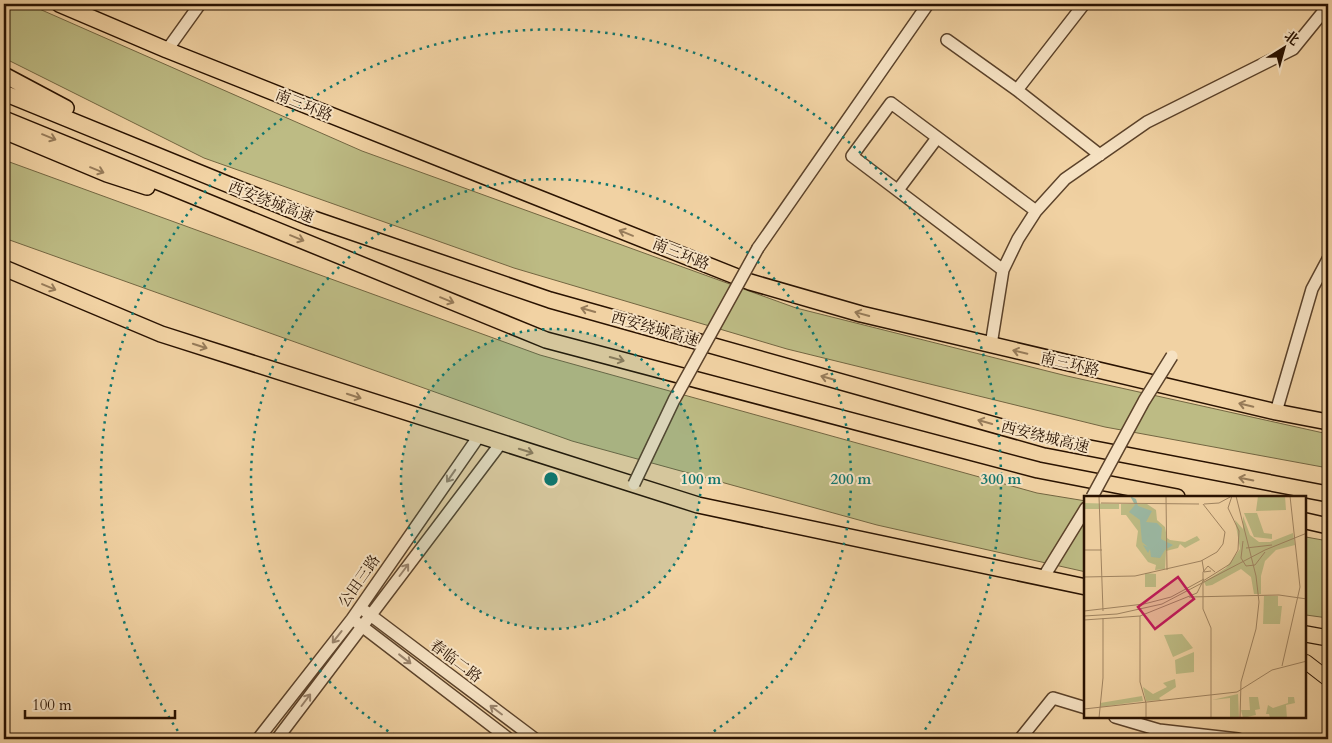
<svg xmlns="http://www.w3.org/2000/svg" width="1332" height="743" viewBox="0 0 1332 743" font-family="Cardo,'Noto Serif SC',serif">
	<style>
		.green { fill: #bdbb84; stroke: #736642 }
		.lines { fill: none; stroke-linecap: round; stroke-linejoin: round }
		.minor-casing { stroke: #5b422a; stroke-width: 14 }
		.major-casing { stroke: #291201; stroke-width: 16 }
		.highway-casing { stroke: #291201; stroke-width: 18 }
		.minor { stroke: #f6e2c3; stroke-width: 11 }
		.major { stroke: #f1d2a3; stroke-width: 14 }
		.highway { stroke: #f1d2a3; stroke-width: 15 }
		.minor-bridge-casing { stroke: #5b422a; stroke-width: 14; stroke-linecap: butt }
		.minor-bridge { stroke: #f6e2c3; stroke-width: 11 }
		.oneway { stroke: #977c5a }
		.oneway2 { stroke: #9a846c }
		.ring { fill: none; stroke: #0f766e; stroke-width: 2.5; stroke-dasharray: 2.5 5 }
		.labels { text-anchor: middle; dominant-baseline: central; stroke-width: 4; stroke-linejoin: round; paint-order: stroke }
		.street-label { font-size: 15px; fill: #291201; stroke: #f6e2c3 }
		.inset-road { fill: none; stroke: #a18562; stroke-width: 1 }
		.view { fill: #c2185b; fill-opacity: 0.15; stroke: #c2185b; stroke-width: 2.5 }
		.inset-edge { fill: none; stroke: #291201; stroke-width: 2.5 }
		.centre { fill: #0f766e; stroke: #f6e2c3; stroke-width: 2.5 }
		.ring-label { font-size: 15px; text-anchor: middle; font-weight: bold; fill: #0f766e; stroke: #f6e2c3; stroke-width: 4; stroke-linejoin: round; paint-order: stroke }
	</style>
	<rect width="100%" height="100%" fill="#f1d2a3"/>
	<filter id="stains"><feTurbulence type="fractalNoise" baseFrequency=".004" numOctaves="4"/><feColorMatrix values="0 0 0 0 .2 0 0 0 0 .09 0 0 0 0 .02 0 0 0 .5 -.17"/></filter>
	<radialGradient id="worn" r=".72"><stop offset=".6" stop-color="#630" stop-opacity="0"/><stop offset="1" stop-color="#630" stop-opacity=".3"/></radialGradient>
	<!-- green -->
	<path class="green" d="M4,4H28L362,151L796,308L1067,376L1328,434V468L1105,427L787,349L514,268L204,158L4,58Z
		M4,160L540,355L1037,493L1086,501V572L877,525L572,441L4,238Z
		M1306,537L1328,541V618L1306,615Z"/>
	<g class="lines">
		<!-- minor casing -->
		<g class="minor-casing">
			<path id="minor" d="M947,40L1017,90L1100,155
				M167,50L200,4
				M1017,90L1084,4
				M898,190L937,138
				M758,248L928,4
				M1003,270L852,156L891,103L1036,211
				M991,345L1003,270L1018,239L1036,211L1065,179L1147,122L1293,49L1328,6
				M1276,412L1312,289L1328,259
				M1043,578L1086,508
				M365,611L535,739
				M355,621L509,739
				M1115,717L1159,730L1238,739
				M258,739L352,619L479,436
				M277,739L501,443
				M1020,739L1053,698L1086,708"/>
		</g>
		<!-- major casing -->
		<g class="major-casing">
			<path id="major" d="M1306,662L1328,679"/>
		</g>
		<!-- highway casing -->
		<g class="highway-casing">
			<path id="highway" d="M59,4L167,50L750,282L861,314L1276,412L1328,422
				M4,75L66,108
				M4,93L308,217L550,300L1048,440L1328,494
				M4,119L546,340L1038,470L1177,497
				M4,131L107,174L147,187
				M4,268L161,334L698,505L1086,587
				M1306,521L1328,526
				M1306,634L1328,638"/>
		</g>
		<!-- minor -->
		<use href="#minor" class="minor"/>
		<!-- major -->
		<use href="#major" class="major"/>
		<!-- highway -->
		<use href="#highway" class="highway"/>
		<!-- minor-bridge casing -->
		<g class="minor-bridge-casing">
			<path id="minor-bridge" d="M634,484L674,400L758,248
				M1092,497L1144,401L1172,356"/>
		</g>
		<!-- minor-bridge -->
		<use href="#minor-bridge" class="minor-bridge"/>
	</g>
	<!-- one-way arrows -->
	<defs><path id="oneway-shaft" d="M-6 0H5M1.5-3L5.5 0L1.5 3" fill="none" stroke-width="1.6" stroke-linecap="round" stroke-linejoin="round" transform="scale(1.25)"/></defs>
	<g class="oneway">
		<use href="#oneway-shaft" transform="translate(49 137) rotate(22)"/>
		<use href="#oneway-shaft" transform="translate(97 170) rotate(22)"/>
		<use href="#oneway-shaft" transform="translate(626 233) rotate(-158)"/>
		<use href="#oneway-shaft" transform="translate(297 238) rotate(22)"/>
		<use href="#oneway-shaft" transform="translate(49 287) rotate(23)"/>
		<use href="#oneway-shaft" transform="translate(447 300) rotate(22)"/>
		<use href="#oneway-shaft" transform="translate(588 310) rotate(-164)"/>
		<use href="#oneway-shaft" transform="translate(862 314) rotate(-165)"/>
		<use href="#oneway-shaft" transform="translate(200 346) rotate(18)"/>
		<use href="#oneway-shaft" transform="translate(1020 352) rotate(-167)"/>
		<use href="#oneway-shaft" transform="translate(617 359) rotate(15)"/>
		<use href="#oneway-shaft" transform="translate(828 378) rotate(-164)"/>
		<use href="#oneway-shaft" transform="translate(354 396) rotate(18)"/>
		<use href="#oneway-shaft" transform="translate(1246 405) rotate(-167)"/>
		<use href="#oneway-shaft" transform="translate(985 422) rotate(-164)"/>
		<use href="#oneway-shaft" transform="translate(526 451) rotate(17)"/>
		<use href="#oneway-shaft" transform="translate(1246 479) rotate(-169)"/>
	</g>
	<g class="oneway2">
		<use href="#oneway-shaft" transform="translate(451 476) rotate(125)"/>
		<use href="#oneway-shaft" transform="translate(404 570) rotate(-53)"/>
		<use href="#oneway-shaft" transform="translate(337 637) rotate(128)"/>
		<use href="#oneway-shaft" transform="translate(405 659) rotate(38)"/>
		<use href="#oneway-shaft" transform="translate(306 700) rotate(-53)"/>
		<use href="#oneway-shaft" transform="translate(496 710) rotate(-143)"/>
	</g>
	<!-- distance rings -->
	<circle cx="551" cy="479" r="150" fill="#0f766e" fill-opacity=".12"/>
	<g class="ring">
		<circle cx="551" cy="479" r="150"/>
		<path d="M401 739A300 300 0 1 1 701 739"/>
		<path d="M182 737A450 450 0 1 1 920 737"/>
	</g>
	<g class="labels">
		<!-- street labels -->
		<g class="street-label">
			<text transform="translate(304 105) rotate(22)">南三环路</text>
			<text transform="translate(271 202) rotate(21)">西安绕城高速</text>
			<text transform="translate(681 254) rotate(22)">南三环路</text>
			<text transform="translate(655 329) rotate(16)">西安绕城高速</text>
			<text transform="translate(1070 364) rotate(13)">南三环路</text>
			<text transform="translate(1045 437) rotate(14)">西安绕城高速</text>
			<text transform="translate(359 581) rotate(-55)">公田三路</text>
			<text transform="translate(456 661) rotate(37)">春临二路</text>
		</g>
	</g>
	<!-- overview -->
	<g transform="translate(1084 496)">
		<rect width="222" height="222" fill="#f1d2a3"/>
		<path d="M174,0H201L202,14L172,15ZM0,7L35,8V13H0ZM37,8H63L72,14L73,24L81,31L83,42L86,44L101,46L113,40L116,44L101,52L96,48L94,52L82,55L81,73L71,74L72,69L64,66L52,50L54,35L42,19H37ZM160,17H173L180,37L188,38V43L170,41ZM159,20L166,39L175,46H186L209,37L211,49L192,54L181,65L177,80V98H170L167,81L157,73L128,89L122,90L120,86L142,72L156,53L151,24L159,33ZM61,77L72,78V91H61ZM180,100H194V110H198L196,128H179ZM98,138L109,152L89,161L80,139ZM110,156V176L92,178L91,164ZM91,183L92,191L75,202L77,204L62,205L59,191L69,198L83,191L79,187ZM154,198L155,222H146V202L128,204ZM58,200L59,205L16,211V207ZM165,201H174L176,213L171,214L172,219L159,222L157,214H166ZM204,201H210L211,207L202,209L203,222H186L185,218H182L184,209L189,212L204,207Z" fill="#bdbb84"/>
		<path d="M46,0L52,3L54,10L68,15L62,26L73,27L78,32L77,43L89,49L81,54L76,62L67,61L66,53L64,57L59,49L64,51L58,46L56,24L45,16L51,9Z" fill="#9bb8a3"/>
		<path class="inset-road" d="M15,0L19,115M82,0L83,74M152,0L172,80L175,106L172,133L157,186L156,222M17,7L115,8M120,8L135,7L148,0M159,45L157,62L162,70L171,69L181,56M162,52L188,49M0,54H18M118,64L120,76L127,75M0,81L51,80L117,65L133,56L139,48L141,36L119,8M105,101L195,99L223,103M0,115L60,108L87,101L120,83M0,120L33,118L78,108L181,54L223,37M56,120V186L62,207V222M0,124L56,120L113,97L119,85L146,68L154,54L155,35L144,12L148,0M198,170L216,91L206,0M0,213L153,196L188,174L223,165M15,222L19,182V122M127,222V132L119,113V76L124,70L131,76"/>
		<path class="view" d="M94,81L110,103L71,133L54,111Z"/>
		<rect width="222" height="222" class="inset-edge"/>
	</g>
	<circle cx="551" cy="479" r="8" class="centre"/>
	<g class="ring-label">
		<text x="701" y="484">100 m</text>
		<text x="851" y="484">200 m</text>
		<text x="1001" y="484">300 m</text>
	</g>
	<!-- margin -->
	<rect width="1332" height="743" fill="none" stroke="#f1d2a3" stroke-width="20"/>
	<rect x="5" y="5" width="1322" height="733" fill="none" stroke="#291201" stroke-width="2.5"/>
	<rect x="10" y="10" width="1312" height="723" fill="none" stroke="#291201"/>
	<!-- north arrow -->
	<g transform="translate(1284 48) rotate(37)" stroke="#f6e2c3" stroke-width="4" paint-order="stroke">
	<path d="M0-4L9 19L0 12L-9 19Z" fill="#291201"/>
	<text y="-8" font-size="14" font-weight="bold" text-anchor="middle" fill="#291201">北</text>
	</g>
	<!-- scale -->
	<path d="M25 710v8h150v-8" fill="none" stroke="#291201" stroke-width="2.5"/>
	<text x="32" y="710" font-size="15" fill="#291201" stroke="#f6e2c3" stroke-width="4" paint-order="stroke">100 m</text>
	<rect width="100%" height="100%" filter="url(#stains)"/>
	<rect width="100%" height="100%" fill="url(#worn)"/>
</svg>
